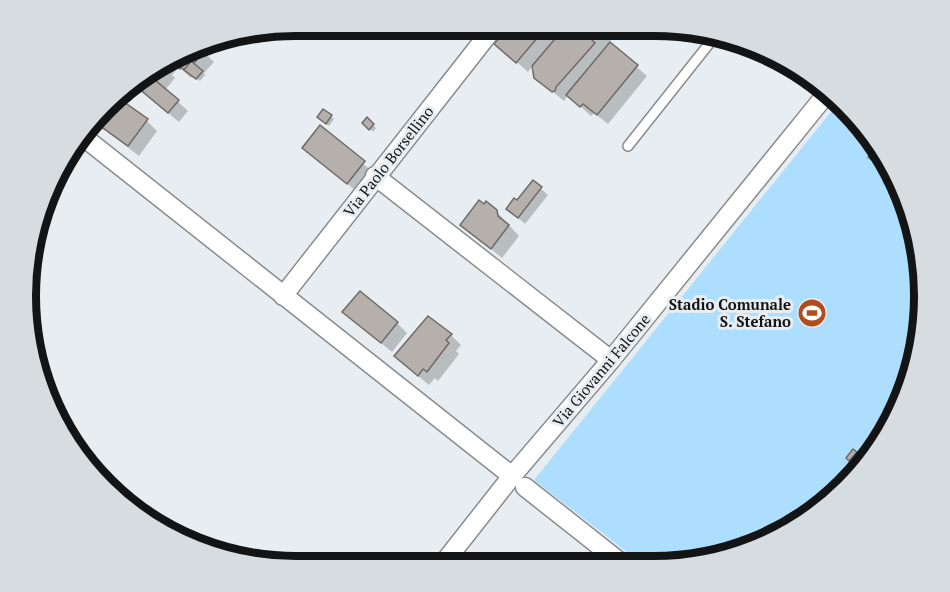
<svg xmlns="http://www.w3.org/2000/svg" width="950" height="592" viewBox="0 0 950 592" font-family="'PT Serif',serif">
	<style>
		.green { fill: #addefe }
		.shadow { fill: #0003 }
		.building { fill: #b6b0ad; stroke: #6f6a67; stroke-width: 1.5 }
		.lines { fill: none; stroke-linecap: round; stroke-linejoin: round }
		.service-casing { stroke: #888d91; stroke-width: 12 }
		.minor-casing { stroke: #888d91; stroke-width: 21 }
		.service { stroke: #fff; stroke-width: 9 }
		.minor { stroke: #fff; stroke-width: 18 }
		.labels { text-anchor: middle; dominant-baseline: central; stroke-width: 6; stroke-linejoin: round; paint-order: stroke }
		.street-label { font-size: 15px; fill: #121415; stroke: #e7edf1 }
		.poi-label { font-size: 15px; font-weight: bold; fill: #121415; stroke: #e7edf1; text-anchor: end }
		.rim { fill: none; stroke: #121415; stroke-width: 8 }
	</style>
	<rect width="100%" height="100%" fill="#e7edf1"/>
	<!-- green -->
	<path class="green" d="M838,103L888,160L922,260L915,366L869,460L789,530L672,566H645L534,480Z"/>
	<!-- shadow -->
	<path class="shadow" d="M511,27H561L564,30L567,27H600L612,39L609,43L647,76L608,124L594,113L591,116L568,95L564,101L535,77L533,65L528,72L496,44Z
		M230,36L220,49L209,40Z
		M197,46L214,62L204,73L205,75L200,81L192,76L191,78L179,67L172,75L175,78L165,90L188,111L179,122L131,82Z
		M117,98L147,121L157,131L139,156L109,133L98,123Z
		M331,116L334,119L329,126L321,120Z
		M367,119L376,128L373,132L364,123Z
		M320,127L374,173L358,193L304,147Z
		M533,182L548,195L525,224L515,215L517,202Z
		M496,211L519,236L502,258L462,225Z
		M344,312L397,323L407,333L392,352Z
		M451,335L461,345L456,351L459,354L438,381L435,378L429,385L406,366Z
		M853,451L858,456L853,462L848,458Z"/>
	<!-- building -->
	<path class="building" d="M509,27H556L550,35L544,30L516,63L494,44Z
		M565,27L603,28L592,40L595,43L556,87L555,91L552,92L534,78L532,66Z
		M610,42L638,65L597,115L583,104L580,107L566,95Z
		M199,45L205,50L194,63L191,61L184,70L181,67L180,69L171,60Z
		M191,61L203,71L196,79L184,70Z
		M163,64L165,66L155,80L179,100L168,113L131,82Z
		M117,97L148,119L128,146L96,123Z
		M323,109L332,115L326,124L317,117Z
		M367,117L374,124L369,130L362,123Z
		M320,125L365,161L347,184L302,148Z
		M876,146L888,160L894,177L868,157Z
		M533,180L542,187L518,218L506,209L514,198L517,200Z
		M479,200L484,204L486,201L497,210L498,216L509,225L491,249L460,225Z
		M360,291L398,322L381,343L342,312Z
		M428,316L452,334L446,340L449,343L427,372L423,369L418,376L394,356Z
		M892,402L896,405L889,413L885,411Z
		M853,449L857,452L849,461L846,458Z"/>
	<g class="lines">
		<!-- service casing -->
		<g class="service-casing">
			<path id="service" d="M628,146L716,35"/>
		</g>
		<!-- minor casing -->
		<g class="minor-casing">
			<path id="minor" d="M81,135L512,476
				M375,176L611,360
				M283,296L494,27
				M525,487L625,566
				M442,565L512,476L611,360L828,92"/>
		</g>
		<!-- service -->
		<use href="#service" class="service"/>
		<!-- minor -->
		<use href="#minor" class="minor"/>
	</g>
	<!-- icons -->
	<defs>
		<g id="stadium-disc" transform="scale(1.5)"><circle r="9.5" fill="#b14c1c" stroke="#e7edf1"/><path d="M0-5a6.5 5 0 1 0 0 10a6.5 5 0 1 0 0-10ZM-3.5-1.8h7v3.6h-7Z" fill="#fff"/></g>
	</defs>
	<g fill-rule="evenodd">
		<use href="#stadium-disc" x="812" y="313"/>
	</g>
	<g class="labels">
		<!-- street labels -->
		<g class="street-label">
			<text transform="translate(388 161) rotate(-52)">Via Paolo Borsellino</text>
			<text transform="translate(601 370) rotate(-50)">Via Giovanni Falcone</text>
		</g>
		<!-- poi labels -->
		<g class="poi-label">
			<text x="791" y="304">Stadio Comunale<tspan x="791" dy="17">S. Stefano</tspan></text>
		</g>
	</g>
	<!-- crop -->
	<path d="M0 0H950V592H0ZM296 36H654A260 260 0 0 1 914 296V296A260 260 0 0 1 654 556H296A260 260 0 0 1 36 296V296A260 260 0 0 1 296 36Z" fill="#d6dcdf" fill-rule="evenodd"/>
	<path class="rim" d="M296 36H654A260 260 0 0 1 914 296V296A260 260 0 0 1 654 556H296A260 260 0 0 1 36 296V296A260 260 0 0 1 296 36Z"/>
</svg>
